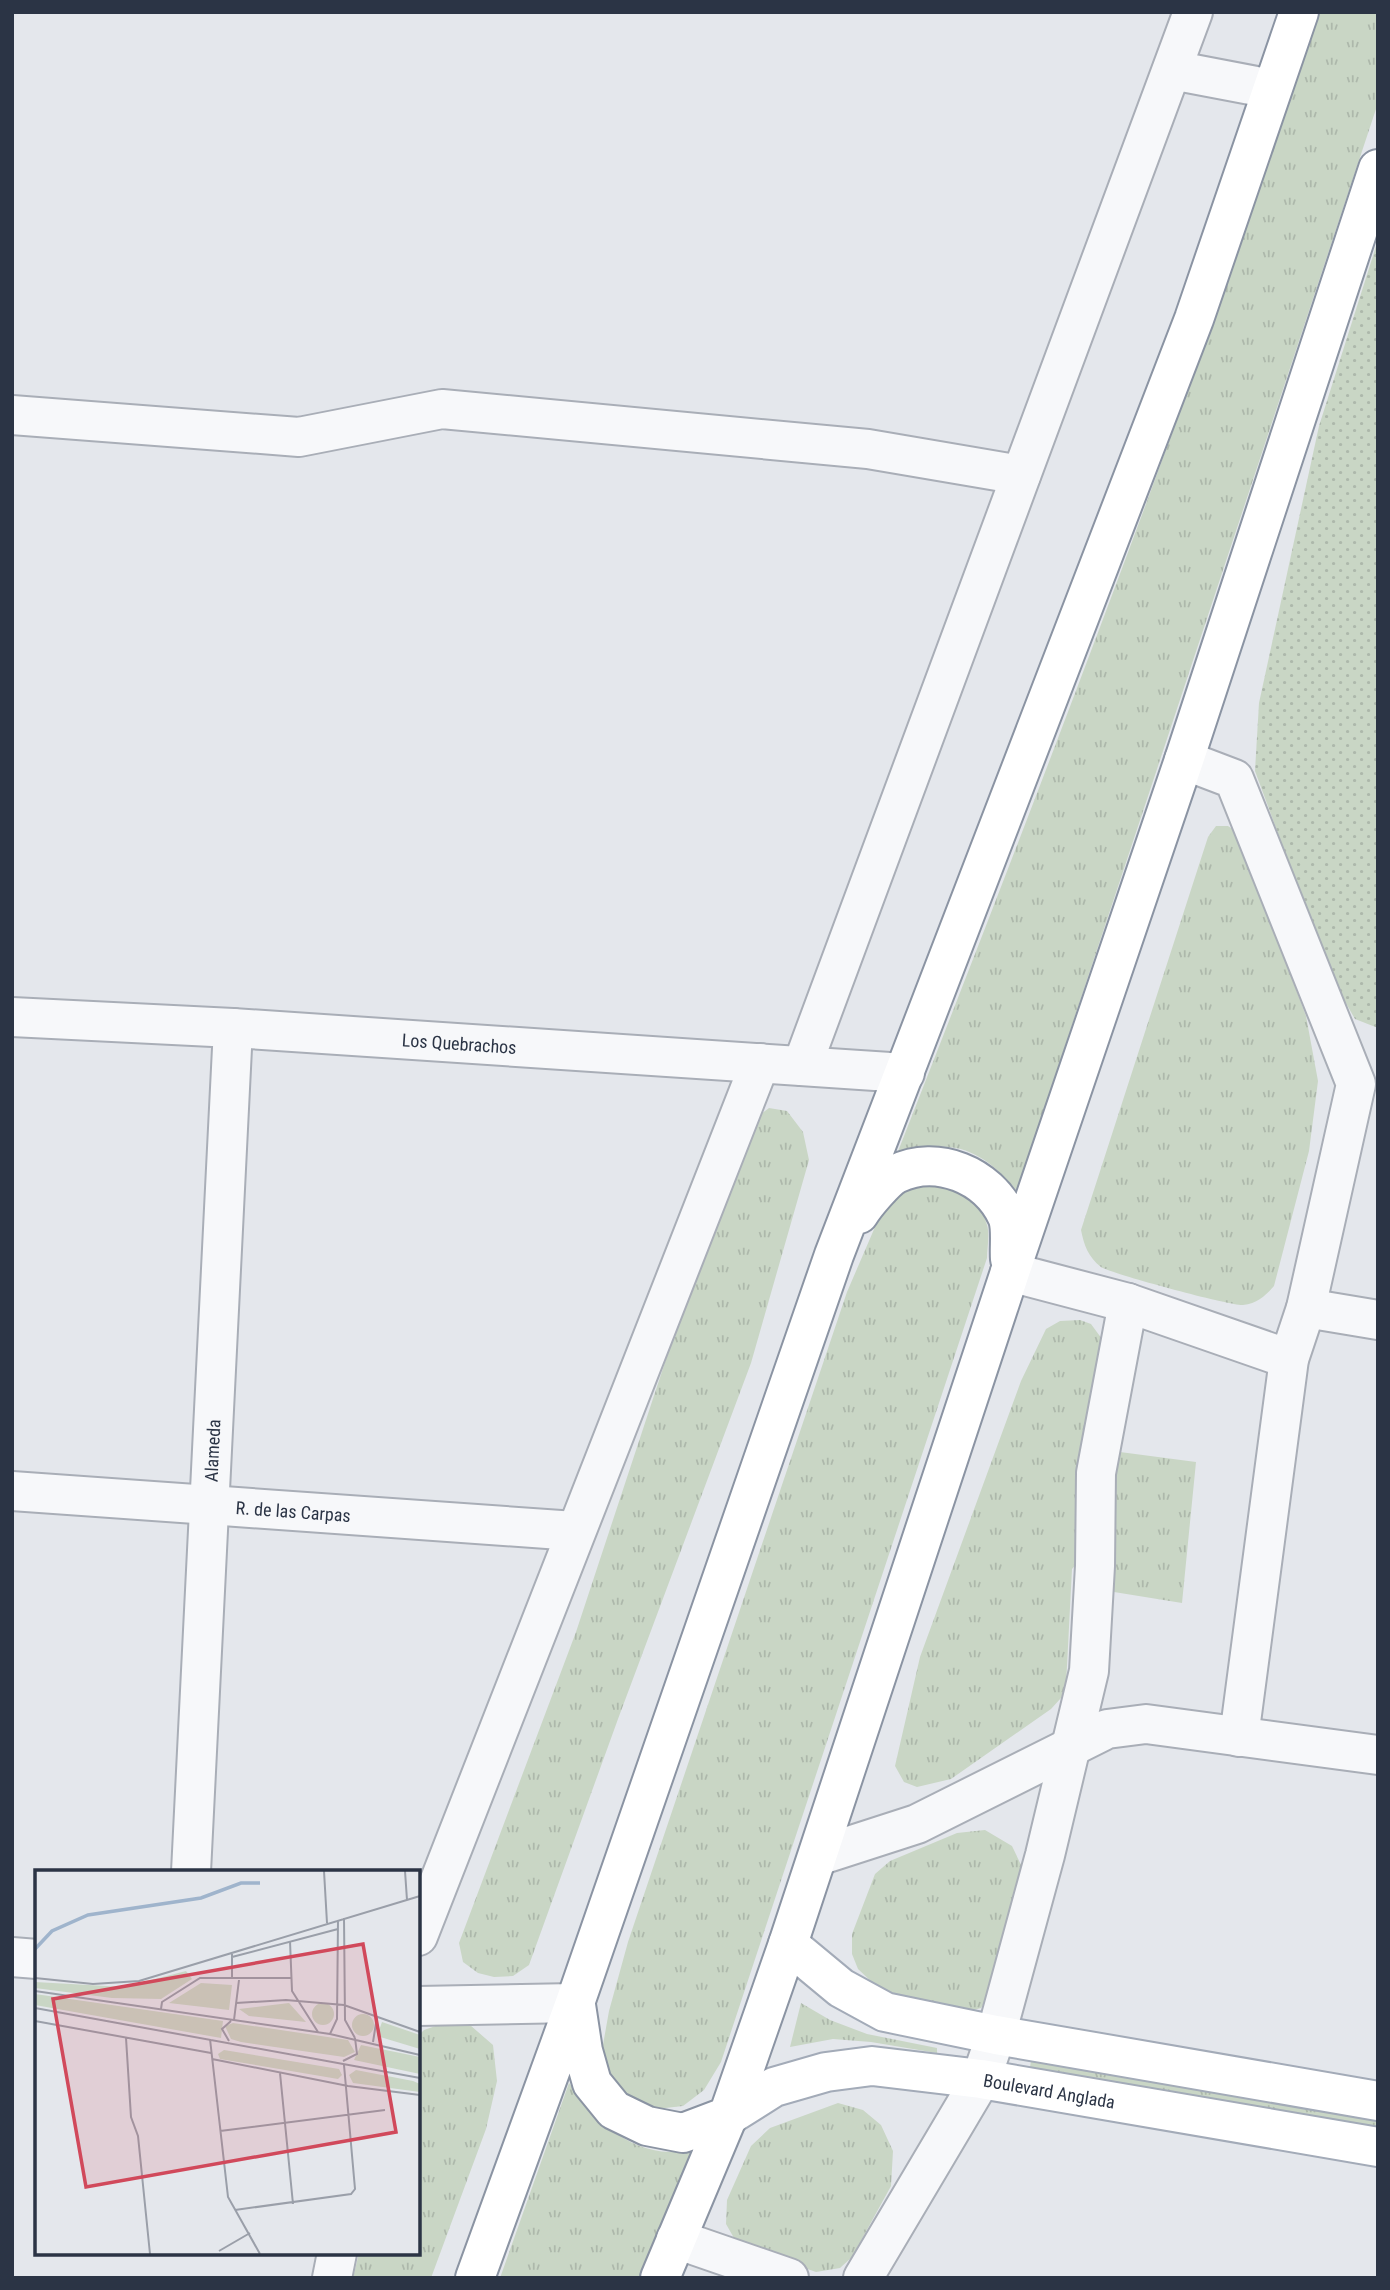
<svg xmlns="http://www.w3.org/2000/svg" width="1390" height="2290" viewBox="0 0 1390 2290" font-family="'Roboto Condensed',sans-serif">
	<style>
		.grass { fill: url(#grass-tufts) }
		.park { fill: url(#park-dots) }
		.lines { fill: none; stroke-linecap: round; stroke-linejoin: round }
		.minor-casing { stroke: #a9aeb7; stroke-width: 42 }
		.major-casing { stroke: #a3abb8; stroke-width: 42 }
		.highway-casing { stroke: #8b94a3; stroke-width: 42 }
		.minor { stroke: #f7f8fa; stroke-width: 38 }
		.major { stroke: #fff; stroke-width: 38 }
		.highway { stroke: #fff; stroke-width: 38 }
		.labels { text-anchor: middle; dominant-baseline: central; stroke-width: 6; stroke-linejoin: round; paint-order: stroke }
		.street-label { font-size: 18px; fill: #2b3445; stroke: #f4f6f9 }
		.inset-river { fill: none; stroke: #9fb4cc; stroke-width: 3.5 }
		.inset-road { fill: none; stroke: #9a9fa9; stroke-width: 2 }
		.view { fill: #d1495b; fill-opacity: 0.15; stroke: #d1495b; stroke-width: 3.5 }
		.inset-edge { fill: none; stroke: #2b3445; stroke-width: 3.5 }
	</style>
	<defs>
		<pattern id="grass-tufts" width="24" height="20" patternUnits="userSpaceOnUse" patternTransform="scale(1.75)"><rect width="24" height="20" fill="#c9d6c5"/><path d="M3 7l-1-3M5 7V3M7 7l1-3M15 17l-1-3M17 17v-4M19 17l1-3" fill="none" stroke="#adb8ab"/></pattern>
		<pattern id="park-dots" width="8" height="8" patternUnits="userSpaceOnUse" patternTransform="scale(1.75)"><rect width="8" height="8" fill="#c9d6c5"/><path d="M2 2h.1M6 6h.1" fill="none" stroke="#adb8ab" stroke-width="1.8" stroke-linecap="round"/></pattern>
	</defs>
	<rect width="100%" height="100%" fill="#e4e7ec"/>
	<!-- grass -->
	<path class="grass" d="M1320,12H1378V103L1017,1191C980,1147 951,1138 897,1154C1045,776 1191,397 1320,12Z
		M1216,826H1228L1237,832L1306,1016L1318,1081L1309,1151L1274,1286C1265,1296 1258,1303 1243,1305C1231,1306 1112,1274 1101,1267C1088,1257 1084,1245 1081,1230L1208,837Z
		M769,1108L787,1111L803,1132L809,1160L751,1363L618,1719L529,1965L513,1976L494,1977L478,1973L463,1962L459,1943L576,1632L709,1229L749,1123Z
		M923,1185C951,1188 979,1194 987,1225C990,1235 987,1248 987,1258L721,2062L704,2090L683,2106L656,2109L628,2101L605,2081L601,2056L609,2011L628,1942L847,1292L875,1227L898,1192Z
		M1080,1320L1091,1324L1102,1339L1081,1559L1072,1569L1066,1685L1061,1698L1051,1709L951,1779L917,1787L904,1782L895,1766L920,1657L1021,1381L1046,1329L1060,1321Z
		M1120,1452L1196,1462L1182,1603L1114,1592L1108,1521Z
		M985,1830L1012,1846L1022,1867L990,1994L981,2008L970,2011L901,1996L875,1985L858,1969L852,1954V1934L875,1874L890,1861L957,1833Z
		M801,2003L830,2020L867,2034L937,2048V2053L871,2042L833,2039L790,2047Z
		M447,2022L470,2025L493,2045L497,2081L486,2129L431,2278H353L359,2253H418V2036L424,2030Z
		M1031,2061L1378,2120V2132L1029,2073Z
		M569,2083C594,2116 624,2151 670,2152C679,2152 689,2149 697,2148L643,2278H500Z
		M838,2103L863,2110L881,2125L893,2151L891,2186L852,2257L840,2268L816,2272L738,2245L726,2224L727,2200L751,2146L770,2128Z"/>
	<!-- park -->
	<path class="park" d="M1378,240V1028L1355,1019L1331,977L1255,771L1259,703L1319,426Z"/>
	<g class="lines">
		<!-- minor casing -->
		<g class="minor-casing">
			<g id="minor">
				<path d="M1172,70L1272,89"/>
				<path d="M12,415L299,437L442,409L868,449L1021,475"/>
				<path d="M1184,760L1234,779L1356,1084L1306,1308L1289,1359L1239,1737"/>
				<path id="s1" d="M12,1017L233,1028L905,1073"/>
				<path d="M802,1066L1193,12"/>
				<path d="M1010,1272L1128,1303L1289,1359"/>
				<path d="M1306,1308L1378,1320"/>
				<path id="s2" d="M12,1491L575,1531"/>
				<path d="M818,1856L917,1824L1107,1729L1146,1724L1378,1755"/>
				<path id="s3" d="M191,1872L233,1028"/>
				<path d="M418,1936L760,1063"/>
				<path d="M12,1957L37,1959"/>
				<path d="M418,2006L575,2003"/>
				<path d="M676,2239L789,2278"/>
				<path d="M332,2278L337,2253"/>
				<path d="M863,2278L981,2079L996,2035L1045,1855L1089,1671L1095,1566L1096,1473L1128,1303"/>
			</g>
		</g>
		<!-- major casing -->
		<g class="major-casing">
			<g id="major">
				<path d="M788,1944L841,1988L885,2012L996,2035L1378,2101"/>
				<path id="s4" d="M728,2116L774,2087L826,2072L872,2066L981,2079L1378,2147"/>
			</g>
		</g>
		<!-- highway casing -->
		<g class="highway-casing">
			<path id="highway" d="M859,1214C865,1204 886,1179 896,1174C937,1154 988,1175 1007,1216C1012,1227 1009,1247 1010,1259
				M576,2005L583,2051L592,2083L614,2110L647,2126L683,2133L728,2116
				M475,2278L575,2003L834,1255L1194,319L1299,12
				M660,2278L728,2116L788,1944L1010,1272L1184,760L1378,169"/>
		</g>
		<!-- minor -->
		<use href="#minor" class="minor"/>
		<!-- major -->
		<use href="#major" class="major"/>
		<!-- highway -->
		<use href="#highway" class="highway"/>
	</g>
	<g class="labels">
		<!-- street labels -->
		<g class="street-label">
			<text stroke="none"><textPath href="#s1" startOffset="448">Los Quebrachos</textPath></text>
			<text stroke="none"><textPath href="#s3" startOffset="422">Alameda</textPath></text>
			<text stroke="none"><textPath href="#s2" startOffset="282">R. de las Carpas</textPath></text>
			<text stroke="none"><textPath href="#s4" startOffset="334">Boulevard Anglada</textPath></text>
		</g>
	</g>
	<!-- overview -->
	<g transform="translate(35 1870)">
		<rect width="385" height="385" fill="#e4e7ec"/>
		<path d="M166,113L197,115L194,140L134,133ZM0,124L188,151L186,168L0,135ZM277 144a11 11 0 1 1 22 0a11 11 0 1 1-22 0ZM254,133L271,152L214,146L204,139ZM317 155a11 11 0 1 1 22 0a11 11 0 1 1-22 0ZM347,152L385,165V179L342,166ZM198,153L313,170L320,182L309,187L206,172L196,169L190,156ZM326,175L385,187V204L319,190ZM189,180L304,199L307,205L303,209L185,189L183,184ZM321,200L378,211L385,214V222L318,213L314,205Z" fill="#c9d6c5"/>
		<path d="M151,101L157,109L126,129L77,128L0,118V112L89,117Z" fill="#c9d6c5"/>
		<path class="inset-river" d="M0,79L17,61L53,45L166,28L206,13H225"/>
		<path class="inset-road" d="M289,1L292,53M370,1L372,30M309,48L310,150L320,168M255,71L257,121L283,162M197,84V109M197,87L303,59M0,108L58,114L104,111L385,26M0,121L295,164L385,185M201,133L251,130L309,135L385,162M0,138L385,208M126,139L127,132L165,108H257M199,150L204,110M0,151L176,183M295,164L302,149L303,50M91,168L96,247L103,266L115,384M175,169L193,327L225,384M194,171L187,159L196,151M338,172L342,147M177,189L313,216L385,225M308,191L322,184L320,168M245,203L258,334M185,261L350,240M200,340L316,324L320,319L309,195M184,381L215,363"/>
		<path class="view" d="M328,74L361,262L51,317L18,129Z"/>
		<rect width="385" height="385" class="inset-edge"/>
	</g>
	<!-- border -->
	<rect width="1390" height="2290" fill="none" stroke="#2b3445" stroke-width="28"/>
</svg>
